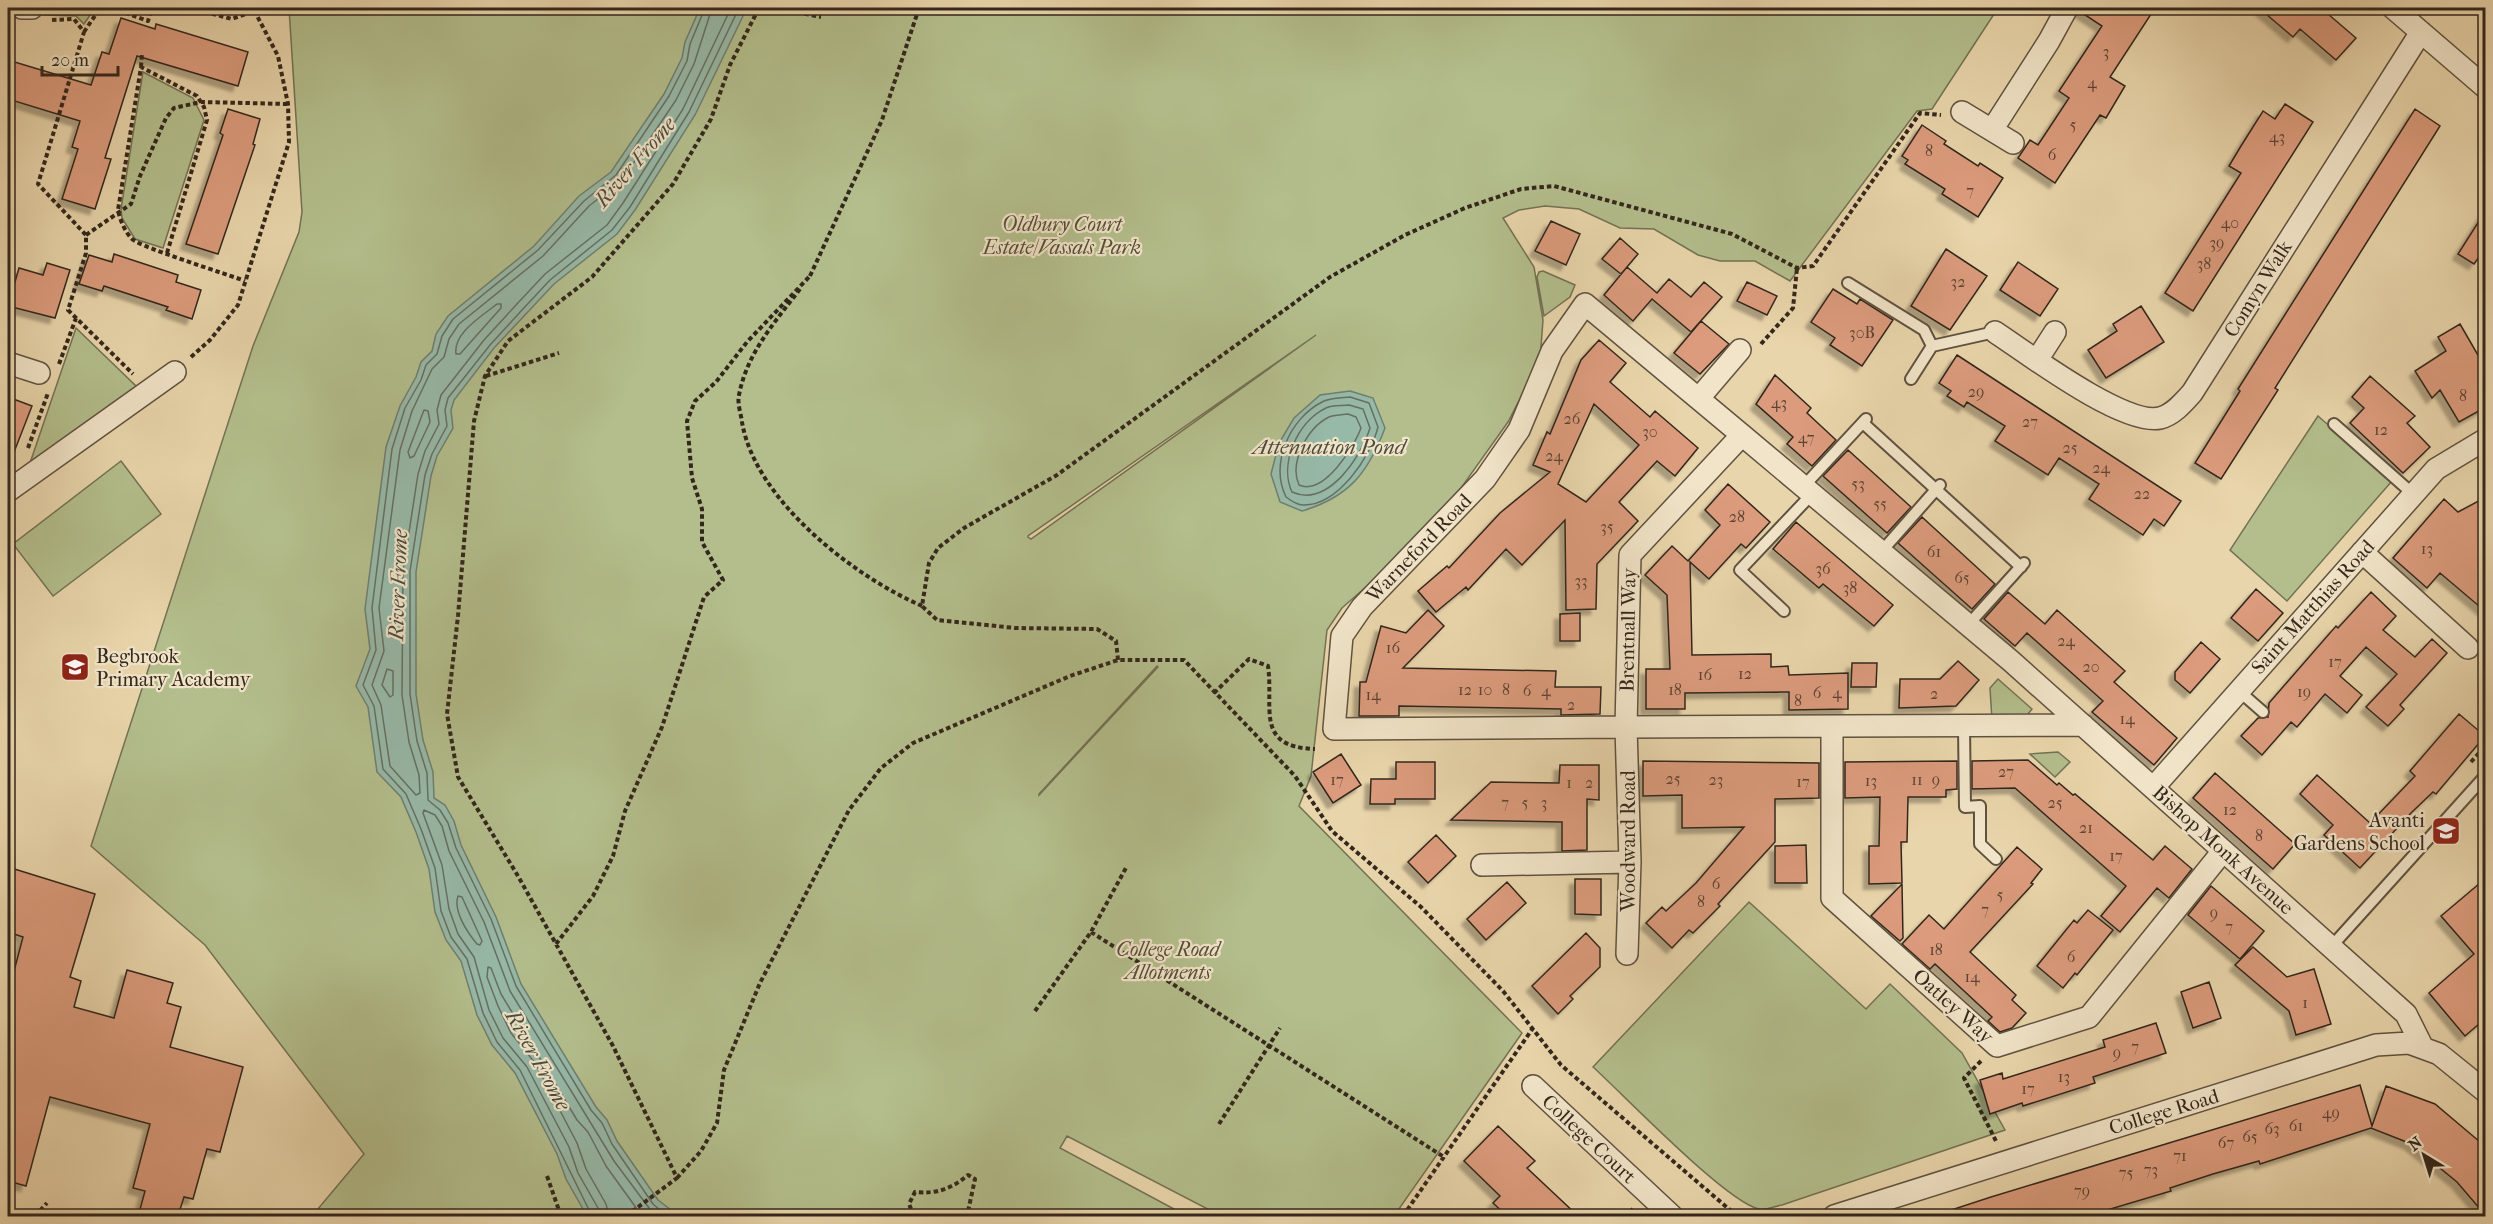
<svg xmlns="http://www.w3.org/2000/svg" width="2493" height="1224" viewBox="0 0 2493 1224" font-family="'IM FELL French Canon',serif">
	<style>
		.green { fill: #b3be8c; stroke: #737254; stroke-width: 1.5; fill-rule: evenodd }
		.water { fill: #97b9a8; stroke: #6f7f70; stroke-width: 1.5 }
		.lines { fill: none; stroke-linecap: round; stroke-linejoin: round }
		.shore { stroke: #657062; stroke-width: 1.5 }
		.building { fill: #db9b7c; stroke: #33271c; stroke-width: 1.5; fill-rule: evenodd; filter: url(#shadow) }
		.service-casing { stroke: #605240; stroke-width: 14 }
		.minor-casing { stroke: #605240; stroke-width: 24 }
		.path { stroke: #33271c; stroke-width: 4; stroke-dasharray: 4.5 3; stroke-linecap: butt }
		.service { stroke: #f1e4c8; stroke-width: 10 }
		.minor { stroke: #f1e4c8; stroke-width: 21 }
		.labels { text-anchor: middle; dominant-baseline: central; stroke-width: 4.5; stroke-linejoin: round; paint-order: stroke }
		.number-label { font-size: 16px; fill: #5d4434 }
		.park-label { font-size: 20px; font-style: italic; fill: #534d38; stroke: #f1e4c8 }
		.street-label { font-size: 20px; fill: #33271c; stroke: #f1e4c8 }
		.poi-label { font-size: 20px; fill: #33271c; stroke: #f1e4c8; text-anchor: start }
		.water-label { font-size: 21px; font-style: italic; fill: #4c4c3f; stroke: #f1e4c8 }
	</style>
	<defs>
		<filter id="shadow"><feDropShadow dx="-5.5" dy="5.5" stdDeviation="1.5" flood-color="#0004"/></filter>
	</defs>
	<rect width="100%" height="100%" fill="#e9d5ab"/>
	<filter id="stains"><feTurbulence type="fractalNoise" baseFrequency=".00333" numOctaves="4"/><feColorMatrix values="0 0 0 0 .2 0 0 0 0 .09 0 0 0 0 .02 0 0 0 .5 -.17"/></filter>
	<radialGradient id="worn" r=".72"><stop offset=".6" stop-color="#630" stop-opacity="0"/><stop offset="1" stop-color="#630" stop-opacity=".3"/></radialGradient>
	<!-- green -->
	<path class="green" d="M60,8H95L84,24L76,16L43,15Z
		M289,8H1998L1932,109L1917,111L1790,281L1755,261H1720L1698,255L1654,229L1620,228L1579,209L1545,206L1519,210L1503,218L1534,267L1543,320L1540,360L1508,422L1461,488L1383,572L1342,608L1327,630L1311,776L1299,806L1522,1033L1394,1216H1221L1067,1136L1060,1148L1187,1216H312L364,1154L205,945L91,846L253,346L299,232L302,212ZM1316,335L1031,539L1028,537V536ZM1157,666L1158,667L1039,795V794Z
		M143,72L193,98L204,120L163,248L135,239L122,218L121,209Z
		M1543,271L1575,285L1570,297L1544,316L1537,277L1539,272Z
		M76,328L137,387L29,466Z
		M2318,416L2392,481L2287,601L2230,550Z
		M121,461L161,514L53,596L13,544Z
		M1998,679L2032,709L2024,719L1992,720L1990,688Z
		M2058,752L2070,762L2055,777L2030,754Z
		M1749,902L1866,1009L1890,984L1962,1053L2005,1130L1782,1205C1775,1206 1765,1211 1759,1209C1726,1202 1624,1095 1593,1067Z"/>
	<!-- water -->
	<path class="water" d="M700,8H745L743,16L695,115L635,210L617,234L554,284L494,348L454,400L451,410L453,428L437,456L431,476L416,572V694L423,740L433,772L434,798L445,805L454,821L461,845L496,917L521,984L596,1107L607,1120L617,1141L658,1200L679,1216H587L566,1179L557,1154L515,1073L492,1045L477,1015L461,961L446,940L435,912L429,869L416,832L401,797L377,772L368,707L356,686L370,649L365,609L386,447L400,406L416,377L421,362L432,351L436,334L448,316L534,246L579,196L611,172L664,94L682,58L685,42Z
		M1350,391L1373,398L1385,428C1368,473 1349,497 1302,511L1280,502L1271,474L1279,443L1294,418L1320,395Z"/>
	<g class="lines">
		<!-- shore -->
		<path class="shore" d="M712,8L694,64L676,100L622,180L589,206L543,256L459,324L449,339L444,357L432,369L412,411L400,450L379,608L384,651L372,685L381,705L390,766L416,795L420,793L419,775L409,742L402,695L403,571L418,474L425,451L439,424L437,410L441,395L484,340L516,305L545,274L607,225L623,203L683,109L731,8
			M497,304H501V308L460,354H456C453,333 482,316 497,304Z
			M1350,397L1369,403L1378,427C1371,456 1338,506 1303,505C1298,505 1290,500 1286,497C1270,464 1289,419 1322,402C1329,398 1342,398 1350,397Z
			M1349,405L1363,409L1370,428C1361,457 1328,508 1292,492C1279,464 1297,422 1326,408C1332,405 1342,406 1349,405Z
			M424,410L428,411L430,422L414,456L410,458L408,452Z
			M1348,414L1356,417L1361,428C1354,447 1324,496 1299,485C1289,463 1307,428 1329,417C1334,415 1342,415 1348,414Z
			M387,669L393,671V695L390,697L382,685Z
			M458,896L462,897L482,941L480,945L477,944C467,932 453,911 458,896Z
			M592,1216L520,1070L497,1042L483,1013L467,959L451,937L441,911L435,868L421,829L406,794L383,769L374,706L363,685L376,650L372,608L392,449L405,408L421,380L426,365L437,354L442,336L453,319L538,250L584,201L616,175L669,96L687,61L690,44L705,8
			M600,1216L598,1208L578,1173L569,1147L527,1067L503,1038L489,1010L474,957L458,934L449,909L442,865L423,813L424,810L435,815L442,826L449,851L484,922L510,991L614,1161L655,1216
			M609,1216L606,1204L586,1169L577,1143L535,1063L511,1033L498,1006L487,977L488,967L491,968L501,994L524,1032L577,1120L588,1132L606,1166L642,1216
			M667,1216L653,1204L612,1144L602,1123L591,1110L516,986L491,919L456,848L448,823L440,810L428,800L427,773L417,741L410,694V571L425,475L432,454L447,426L445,410L448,398L490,345L522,310L550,280L612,230L630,207L689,112L739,8"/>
	</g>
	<!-- building -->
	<path class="building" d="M2080,8H2155L2110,77L2125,86L2106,118L2100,115L2055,183L2018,158L2030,140L2038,145L2069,98L2059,91L2102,26L2079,11Z
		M2259,8H2321L2356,38L2336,60L2300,29L2293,37Z
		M121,18L155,29L156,24L248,52L238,86L137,56L105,158L111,159L95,209L62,199L78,149L72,147L80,121L8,99V60L91,85L102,52L109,54Z
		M2285,104L2313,122L2193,311L2165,293L2241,173L2229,166L2241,146L2263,111L2275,119Z
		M228,109L260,119L253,144L255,145L218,254L186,244L223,135L220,133Z
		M2415,109L2440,126L2275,388L2278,390L2221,479L2195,463L2240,391L2238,389Z
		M1922,125L1946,141L1944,144L1978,166L1980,163L2003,178L1978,217L1942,194L1945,189L1905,164L1908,160L1902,156Z
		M2486,210V247L2474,264L2458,254Z
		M1551,221L1580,234L1566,265L1535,251Z
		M1620,238L1638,254L1621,274L1602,259Z
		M1946,249L1987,276L1950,330L1911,306Z
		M114,254L178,275L176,282L201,290L192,319L166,310L168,307L104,286L102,291L79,284L89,255L112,262Z
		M2018,262L2058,289L2040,316L2000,290Z
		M47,263L70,270L55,318L8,306L19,268L43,275Z
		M1627,267L1657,293L1669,279L1691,297L1704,282L1722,297L1691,332L1652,299L1633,321L1604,295Z
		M1747,282L1777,296L1767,315L1737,301Z
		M1833,289L1857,304L1860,299L1893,320L1862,366L1830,345L1835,338L1811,322Z
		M2141,306L2164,342L2106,378L2088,350L2117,331L2113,324Z
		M1701,321L1729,344L1700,374L1674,353Z
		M2460,324L2486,369V407L2459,422L2440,390L2432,398L2415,371L2446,351L2438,337Z
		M1599,340L1626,363L1610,382L1650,417L1655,411L1698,448L1675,476L1657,461L1619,502L1638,521L1597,564L1596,609L1566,610L1565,520L1522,565L1506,549L1468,590L1466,587L1436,612L1418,591L1447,566L1449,568L1500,513L1550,472L1533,465L1547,432L1550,434L1581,360ZM1594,404L1639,445L1586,502L1558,484Z
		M1957,355L2181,501L2164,526L2154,519L2143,535L2089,499L2099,484L2059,458L2048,475L1995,441L2005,426L1967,402L1964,407L1947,396L1951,391L1939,383Z
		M1775,375L1811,408L1807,413L1836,440L1812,466L1787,444L1793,437L1756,404Z
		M2370,376L2415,416L2407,423L2430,447L2403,473L2350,423L2364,408L2352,397Z
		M8,397L32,406L9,465H8Z
		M1848,450L1911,507L1887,533L1823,476Z
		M1728,484L1770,522L1746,548L1741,544L1709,579L1690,562L1692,655L1771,654V667L1788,666L1789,675L1848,673V709L1789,710V692L1685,693V709H1646V669H1670L1667,595L1645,575L1672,546L1688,561L1720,525L1705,510Z
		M2486,497V612L2440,573L2427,588L2393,558L2444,499L2458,512Z
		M1922,517L1995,584L1972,609L1898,543Z
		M1796,522L1893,605L1874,626L1823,584L1819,588L1773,549Z
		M2256,589L2283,613L2258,641L2231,618Z
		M2008,592L2045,624L2057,610L2125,671L2114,682L2177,738L2154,765L2092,712L2103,701L2027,633L2015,646L1984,619Z
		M2371,592L2396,616L2383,630L2415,657L2432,639L2447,653L2400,705L2404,709L2388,726L2366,707L2397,674L2366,647L2340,676L2362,695L2347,713L2325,694L2297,727L2291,722L2262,755L2241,736L2258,718L2268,717L2269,703L2336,626L2338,628Z
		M1428,610L1444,626L1403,668L1556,671L1555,687H1601L1600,714L1561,715V709L1399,706V716H1359L1360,682H1366L1381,626L1406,633Z
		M1580,613V641H1560V614Z
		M2201,642L2220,659L2190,693L2175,680V672Z
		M1958,661L1979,680L1956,706L1899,708L1900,679H1940Z
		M1852,663H1877L1876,687H1851Z
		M2459,714L2485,736L2436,794L2433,792L2411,813L2360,868L2324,835L2333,825L2300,794L2317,775L2370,823L2415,776L2410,771Z
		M1341,754L1361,785L1333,803L1313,772Z
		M2028,760L2057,785L2059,783L2073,795L2075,794L2153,860L2165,846L2192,869L2169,898L2157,888L2120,932L2101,916L2126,886L2015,788L1972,789V761Z
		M1643,761L1819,763V798L1775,799V842L1718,904L1720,906L1693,933L1689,930L1672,948L1646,923L1662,907L1666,911L1696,883L1744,827L1682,828V795L1643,796Z
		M1957,761V789L1946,790V797H1908L1907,842H1901L1902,883L1869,884V846H1879L1880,797L1845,798V762Z
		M1396,762H1435V799H1395V804H1370L1371,779H1396Z
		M1560,765H1599V800L1587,799V850L1562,851V822L1451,820L1491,782L1559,783Z
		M2215,773L2295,844L2273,869L2193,798Z
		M1436,835L1456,856L1428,883L1408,862Z
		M1806,845L1807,883H1775V846Z
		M2017,847L2042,869L2031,883L2033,884L1970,952L2016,995L2012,1000L2026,1013L2012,1028L2000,1032L1988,1021L1992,1017L1935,964L1930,969L1902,944L1929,915L1944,929Z
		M8,867L95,894L70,977L81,981L74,1007L114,1018L127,970L173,983L167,1003L181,1007L170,1047L243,1067L220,1152L207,1149L193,1199L184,1197L178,1216H152L139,1213L145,1191L133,1188L150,1124L50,1097L26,1186L8,1181V994L23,937L8,932Z
		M2486,878V1018L2465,1036L2429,993L2474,954L2441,916Z
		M1575,879H1601V915L1575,914Z
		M1507,882L1526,903L1486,940L1467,919Z
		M1902,884L1903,938L1900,941L1871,916Z
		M2211,886L2264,931L2240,959L2188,915Z
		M2088,910L2113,930L2077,975L2075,973L2063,988L2037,966L2074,920L2077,923Z
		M1586,933L1600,948V967L1570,996L1573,999L1558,1014L1532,986Z
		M2253,947L2287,977L2314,969L2331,1024L2296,1035L2289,1011L2235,965Z
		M2209,982L2221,1018L2193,1028L2181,992Z
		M2156,1023L2166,1053L2093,1077L2095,1083L2023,1106L2022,1103L1990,1114L1980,1080L2002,1073L2003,1079L2105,1047L2103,1040Z
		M2360,1085L2372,1126L2386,1086L2435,1104L2486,1147V1216L2457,1182L2409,1143L2371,1128L2260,1164L2259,1161L2213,1174L2170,1188L2171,1191L2087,1216H1945V1212L1991,1197Z
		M1498,1126L1535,1161L1527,1168L1578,1216H1507L1493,1203L1500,1196L1464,1161Z"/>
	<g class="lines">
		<!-- service casing -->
		<g class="service-casing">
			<path id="service" d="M1848,283L1924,330L1932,346
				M1911,379L1932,346L1995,332
				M1863,423L2021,567
				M2334,424L2413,494
				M1803,487L1866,419
				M1881,552L1940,485
				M1784,611L1740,570L1812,494
				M1968,625L2024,563
				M2239,691L2263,712
				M1964,726L1965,807L1980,806V844L1996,859
				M2331,947L2486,775"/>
		</g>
		<!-- minor casing -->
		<g class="minor-casing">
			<path id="minor" d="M22,8H32
				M2393,8L2486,88
				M1962,112L2013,143
				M1992,130L2049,41L2067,8
				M1995,332C2028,354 2124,426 2160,418C2173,415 2184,402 2192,393L2421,32
				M2037,360L2055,332
				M8,363L39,373
				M1699,398L1740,350
				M8,491L175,372
				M2362,552L2468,648
				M2083,725L1626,727L1630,555L1742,435L2011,661L2406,1014L2423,1048
				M1832,727V898L1997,1046L2089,1017L2223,851
				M2153,788L2436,469L2486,439
				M1482,865L1630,862
				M1627,954L1630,862L1626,727L1334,729L1342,636L1362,607L1485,479L1519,430L1552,351L1585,304L1742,435
				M1533,1086L1672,1216
				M1834,1216L2376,1045L2409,1043L2439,1054L2486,1092"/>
		</g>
		<!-- path -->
		<path class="path" d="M111,8L148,21L152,8
			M190,8L232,19L254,11
			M775,8L821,17
			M52,20L74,19L84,32L38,184L86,235V253L68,310L133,374
			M84,32L100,8
			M141,67L142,53
			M86,235L131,204L140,176L166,118L174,108L201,102L288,104
			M167,253L207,120L204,107L197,96L141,67L118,210C120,220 125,232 132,239C142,248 227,274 245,281
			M810,276L882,120L919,8
			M800,289C775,322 747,353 739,395C737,403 741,414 742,422C755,500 853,576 922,606
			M1761,344L1793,308L1797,268
			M191,357L210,340L238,305L289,142L288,104L278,56L253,8
			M59,364L76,318
			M486,376L559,353
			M28,448L48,393
			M1118,660L1116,641L1097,629L1015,628L937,620L922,606L929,563L938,548L964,528L1057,475L1330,277L1405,235L1465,208L1521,189L1554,186L1732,234L1797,268L1813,266L1920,113L1941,115
			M1214,693L1249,659L1268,666C1274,708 1254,747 1315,749
			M2471,762L2486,745
			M1091,932L1444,1157
			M556,944L593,896L613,856L625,811L662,727L704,597L723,580L702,542V509L692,478L687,421L695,401L716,382L747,342L810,276
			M1035,1011L1091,932L1127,866
			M1981,1061L1964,1078L1996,1141
			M1219,1124L1280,1028
			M547,1176L561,1216
			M677,1178L701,1151L717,1123L724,1070L760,983L849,810L881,768L913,743L1070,676L1118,660H1184L1295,776L1332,831L1421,907L1503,991L1561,1065L1737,1216
			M35,1216L47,1203
			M626,1216L677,1178L613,1046L518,876L458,777L447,714L458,616L474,421L485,376L508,341L592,277L673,184L711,119L730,65L759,8
			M914,1216L909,1204L915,1192C937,1194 951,1189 968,1175L975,1179L967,1216
			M1403,1216L1533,1028
			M1626,1216L1633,1209"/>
		<!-- service -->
		<use href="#service" class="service"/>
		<!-- minor -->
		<use href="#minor" class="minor"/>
	</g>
	<!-- icons -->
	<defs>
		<g id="school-square" transform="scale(1.5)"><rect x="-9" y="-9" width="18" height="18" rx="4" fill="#8f2418" stroke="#f1e4c8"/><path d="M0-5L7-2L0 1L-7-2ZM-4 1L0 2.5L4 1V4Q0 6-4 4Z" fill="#fff"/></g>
	</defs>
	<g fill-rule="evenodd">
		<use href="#school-square" x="75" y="667"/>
		<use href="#school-square" x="2446" y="831"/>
	</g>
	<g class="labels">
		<!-- number labels -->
		<g class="number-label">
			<text x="2106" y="51">3</text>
			<text x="2092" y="82">4</text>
			<text x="2073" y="124">5</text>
			<text x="2277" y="136">43</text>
			<text x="1929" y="150">8</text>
			<text x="2052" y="154">6</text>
			<text x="1970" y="190">7</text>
			<text x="2230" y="222">40</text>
			<text x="2217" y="242">39</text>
			<text x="2204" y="263">38</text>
			<text x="1958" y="281">32</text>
			<text x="1862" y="332">30B</text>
			<text x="1976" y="391">29</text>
			<text x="2463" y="395">8</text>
			<text x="1779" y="402">43</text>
			<text x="1572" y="418">26</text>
			<text x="2030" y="421">27</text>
			<text x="2381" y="429">12</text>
			<text x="1650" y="431">30</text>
			<text x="1806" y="437">47</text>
			<text x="2070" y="447">25</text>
			<text x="1554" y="455">24</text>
			<text x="2101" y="467">24</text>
			<text x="1858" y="483">53</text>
			<text x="2142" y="493">22</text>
			<text x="1880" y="503">55</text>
			<text x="1737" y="516">28</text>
			<text x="1607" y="526">35</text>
			<text x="2427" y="548">13</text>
			<text x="1934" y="551">61</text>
			<text x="1823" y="568">36</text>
			<text x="1962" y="577">65</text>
			<text x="1581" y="580">33</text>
			<text x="1850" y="587">38</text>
			<text x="2066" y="640">24</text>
			<text x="1393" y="647">16</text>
			<text x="2335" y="661">17</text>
			<text x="2091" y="666">20</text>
			<text x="1745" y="673">12</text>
			<text x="1705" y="674">16</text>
			<text x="1465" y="689">12</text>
			<text x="1485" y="689">10</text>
			<text x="1506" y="689">8</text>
			<text x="1675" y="689">18</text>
			<text x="1527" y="690">6</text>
			<text x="1546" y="690">4</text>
			<text x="2304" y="691">19</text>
			<text x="1817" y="692">6</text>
			<text x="1837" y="692">4</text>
			<text x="1934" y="693">2</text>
			<text x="1373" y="694">14</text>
			<text x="1798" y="700">8</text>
			<text x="1571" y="704">2</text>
			<text x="2127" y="718">14</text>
			<text x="2006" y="771">27</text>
			<text x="1673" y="778">25</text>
			<text x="1337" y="779">17</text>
			<text x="1716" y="779">23</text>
			<text x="1917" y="779">11</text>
			<text x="1936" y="779">9</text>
			<text x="1871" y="780">13</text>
			<text x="1803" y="781">17</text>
			<text x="1569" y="782">1</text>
			<text x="1589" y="782">2</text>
			<text x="1505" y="802">7</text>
			<text x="1525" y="802">5</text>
			<text x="1544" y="802">3</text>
			<text x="2055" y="802">25</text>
			<text x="2230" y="809">12</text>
			<text x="2086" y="827">21</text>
			<text x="2259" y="835">8</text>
			<text x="2116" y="855">17</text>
			<text x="1716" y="883">6</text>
			<text x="2000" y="894">5</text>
			<text x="1701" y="901">8</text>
			<text x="1985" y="909">7</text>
			<text x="2214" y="912">9</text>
			<text x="2229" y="926">7</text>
			<text x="1936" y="949">18</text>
			<text x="2071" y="956">6</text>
			<text x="1972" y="976">14</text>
			<text x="2305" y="1002">1</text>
			<text x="2135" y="1046">7</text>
			<text x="2117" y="1052">9</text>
			<text x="2064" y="1076">13</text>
			<text x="2028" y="1088">17</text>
			<text x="2331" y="1112">49</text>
			<text x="2296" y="1125">61</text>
			<text x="2272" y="1128">63</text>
			<text x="2250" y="1136">65</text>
			<text x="2226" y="1142">67</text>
			<text x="2180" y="1155">71</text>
			<text x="2151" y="1169">73</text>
			<text x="2126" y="1172">75</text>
			<text x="2082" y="1190">79</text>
		</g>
		<!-- park labels -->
		<g class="park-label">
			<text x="1062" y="224">Oldbury Court<tspan x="1062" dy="23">Estate/Vassals Park</tspan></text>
			<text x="1168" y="949">College Road<tspan x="1168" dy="23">Allotments</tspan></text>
		</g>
		<!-- street labels -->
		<g class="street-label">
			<text transform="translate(2258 289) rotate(-58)">Comyn Walk</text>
			<text transform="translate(1419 548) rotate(-46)">Warneford Road</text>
			<text transform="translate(2313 607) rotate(-48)">Saint Matthias Road</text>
			<text transform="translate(1628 630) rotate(-89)">Brentnall Way</text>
			<text transform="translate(1628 841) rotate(-90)">Woodward Road</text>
			<text transform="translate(2223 850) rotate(42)">Bishop Monk Avenue</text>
			<text transform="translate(1953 1006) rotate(42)">Oatley Way</text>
			<text transform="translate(2164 1112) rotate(-17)">College Road</text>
			<text transform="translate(1589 1139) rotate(43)">College Court</text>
		</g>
		<!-- poi labels -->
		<g class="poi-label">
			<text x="96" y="656">Begbrook<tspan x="96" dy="23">Primary Academy</tspan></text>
			<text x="2425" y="820" text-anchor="end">Avanti<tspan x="2425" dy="23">Gardens School</tspan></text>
		</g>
		<!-- water labels -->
		<g class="water-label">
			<text transform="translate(635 162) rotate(-49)">River Frome</text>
			<text x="1329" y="447">Attenuation Pond</text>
			<text transform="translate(398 585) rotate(-88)">River Frome</text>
			<text transform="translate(538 1060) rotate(61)">River Frome</text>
		</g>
	</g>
	<!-- margin -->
	<rect width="2493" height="1224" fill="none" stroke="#e9d5ab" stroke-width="30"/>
	<rect x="9" y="9" width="2475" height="1206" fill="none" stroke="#33271c" stroke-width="3"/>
	<rect x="15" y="15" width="2463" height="1194" fill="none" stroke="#33271c" stroke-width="1.5"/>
	<!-- north arrow -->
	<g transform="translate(2424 1155) rotate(322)" stroke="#f1e4c8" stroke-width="4.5" paint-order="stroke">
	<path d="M0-4.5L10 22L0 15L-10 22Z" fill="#33271c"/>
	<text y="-9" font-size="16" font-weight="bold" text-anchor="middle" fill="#33271c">N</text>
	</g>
	<!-- scale -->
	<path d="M42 66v9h76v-9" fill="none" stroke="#33271c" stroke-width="3"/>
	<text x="51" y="66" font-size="18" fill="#33271c" stroke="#f1e4c8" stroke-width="4.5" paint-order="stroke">20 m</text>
	<rect width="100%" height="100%" filter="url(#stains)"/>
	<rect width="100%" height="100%" fill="url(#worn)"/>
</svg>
